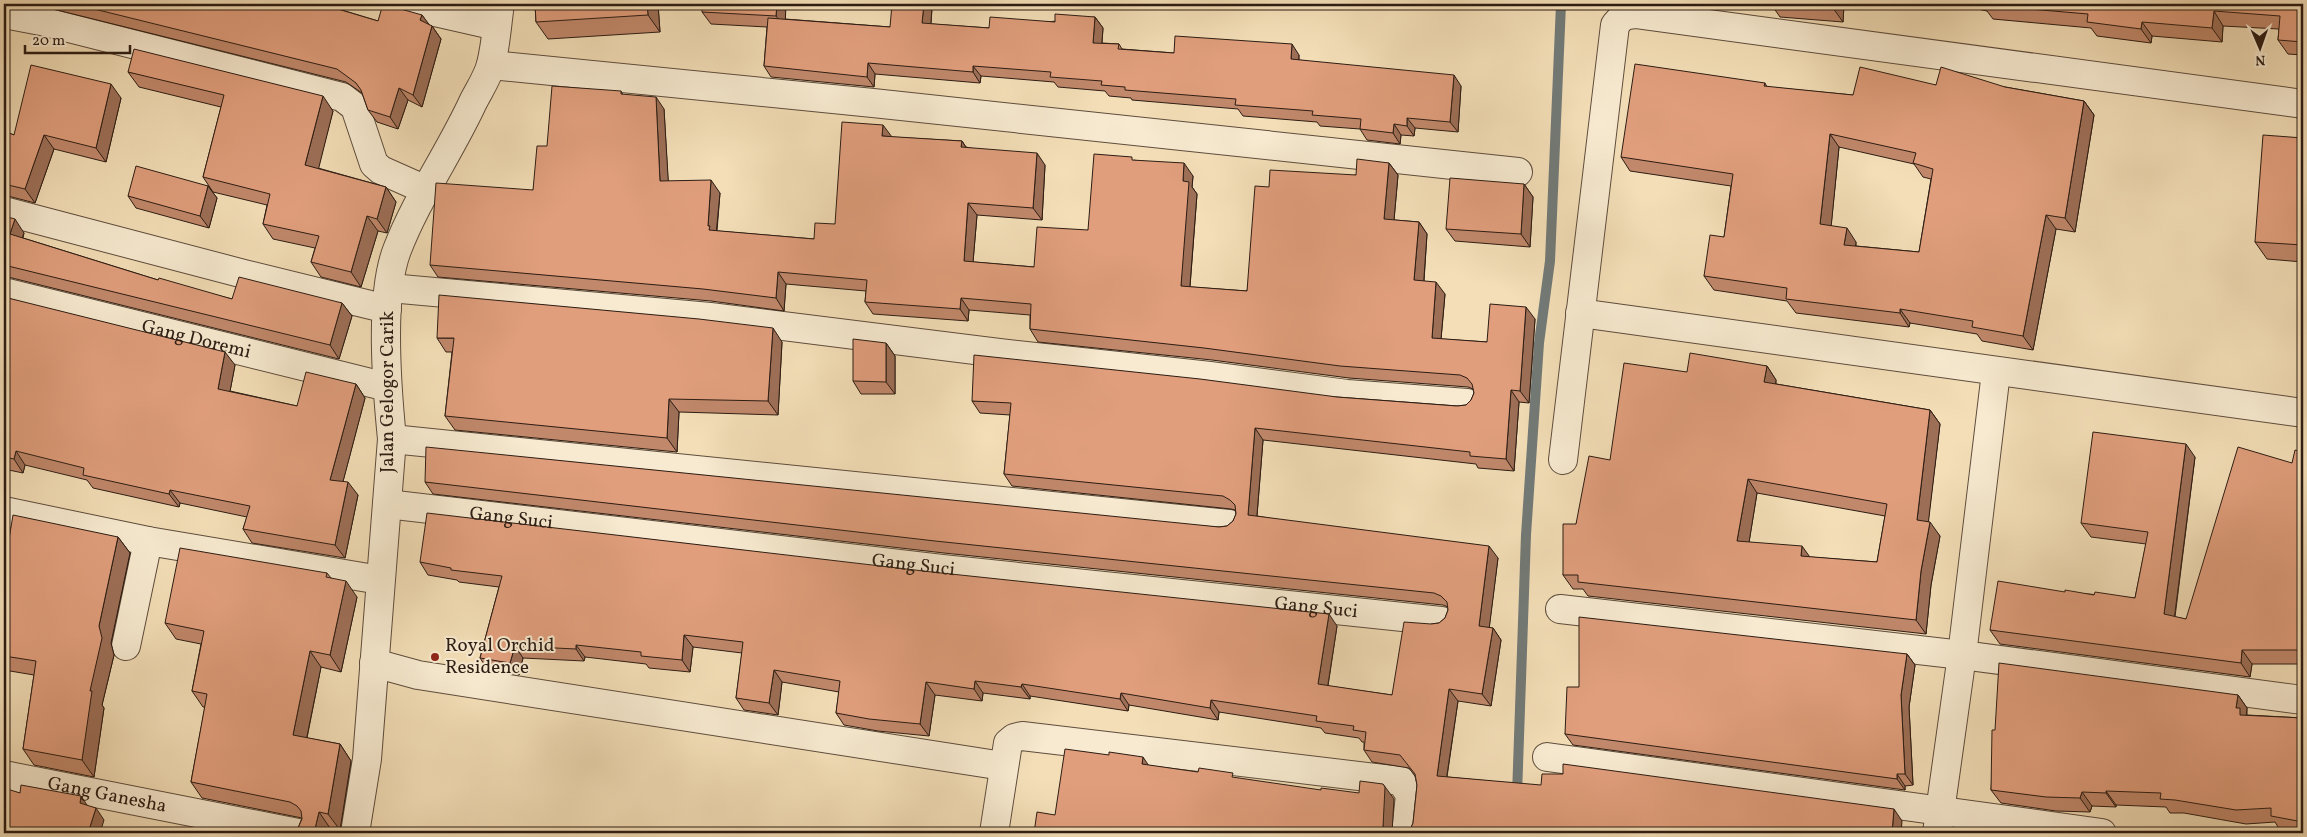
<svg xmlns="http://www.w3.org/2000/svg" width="2307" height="837" viewBox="0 0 2307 837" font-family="Vollkorn,serif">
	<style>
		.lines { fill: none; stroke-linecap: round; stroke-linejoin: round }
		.stream { stroke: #727a77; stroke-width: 10 }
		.minor-casing { stroke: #5e4c3c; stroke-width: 30 }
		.minor { stroke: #f7ead0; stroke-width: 28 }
		.wall { fill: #c1886b; stroke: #2c1c13; fill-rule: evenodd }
		.shaded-wall { fill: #9d6f57; stroke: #2c1c13 }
		.building { fill: #e09e7c; stroke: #2c1c13; fill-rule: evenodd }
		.poi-dot { fill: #8f2418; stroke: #f7ead0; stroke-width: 2 }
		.labels { text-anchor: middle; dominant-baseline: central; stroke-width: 4; stroke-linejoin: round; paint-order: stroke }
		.street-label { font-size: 19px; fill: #2c1c13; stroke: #f7ead0 }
		.poi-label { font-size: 19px; fill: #2c1c13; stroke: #f7ead0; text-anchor: start }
	</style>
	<rect width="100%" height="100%" fill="#f3deb7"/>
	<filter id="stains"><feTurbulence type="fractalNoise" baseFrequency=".004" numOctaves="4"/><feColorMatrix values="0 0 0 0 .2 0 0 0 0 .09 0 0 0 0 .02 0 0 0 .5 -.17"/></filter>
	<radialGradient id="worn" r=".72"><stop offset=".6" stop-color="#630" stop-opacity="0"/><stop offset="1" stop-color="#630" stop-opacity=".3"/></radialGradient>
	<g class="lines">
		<!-- stream -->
		<path class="stream" d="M1517,795L1526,535L1539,343L1550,261L1561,4"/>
		<!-- minor casing -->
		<g class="minor-casing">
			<g id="minor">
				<path d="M400,4L497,26"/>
				<path d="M4,14L41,21L342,97L355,107L374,164L381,170L426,190"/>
				<path d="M491,65L873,103L1518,172"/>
				<path d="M4,211L244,274L387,309"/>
				<path d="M390,288L710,317L999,353L1210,376L1347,394L1467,403"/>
				<path id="s1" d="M4,292L387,387"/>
				<path d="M1580,313L2303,413"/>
				<path d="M392,439L1229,524"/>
				<path d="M1563,460L1615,25L1623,16L1635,14L2303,104"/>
				<path id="s2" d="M387,504L942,569L1441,621"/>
				<path d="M4,511L148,541L380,580"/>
				<path d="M1560,609L1962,655L2303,700"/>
				<path d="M126,646L148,541"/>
				<path d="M374,663L418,675L1003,766"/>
				<path d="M1547,757L2102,833"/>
				<path id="s3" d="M4,775L298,833"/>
				<path d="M355,833L367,759L392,439C387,389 379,297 397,250C417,198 450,152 473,102C479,90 488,77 491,64C496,45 497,23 500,4"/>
				<path d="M994,833L1008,743L1014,738L1022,736L1401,781L1410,795L1406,833"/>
				<path d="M1937,833L1962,655L1996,372"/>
			</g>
		</g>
		<!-- minor -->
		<use href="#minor" class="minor"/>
	</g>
	<!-- wall -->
	<path class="wall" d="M33,4H333L332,7L378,21L422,15L429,25L432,26L441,39L422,107L408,100L398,129L377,122L368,110L362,93L346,82Z
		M535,4H658L660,32L548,39L536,22Z
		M786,4L785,19L890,27L932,8L931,24L989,28L1095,17L1103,28L1102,43L1119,44L1122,49L1174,53L1299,55V60L1461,86L1458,132L1415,128L1414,136L1401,135L1400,144L1367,140L1360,129L1320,126L1317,122L1243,116L1238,109L1132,100L1131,98L1109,96L1105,91L1058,87L1054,82L981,76L980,83L875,74L874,87L771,77L764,66L767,27L711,24L702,12Z
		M1771,4H1844L1843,22L1780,17Z
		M1955,4H2303V55L2288,54L2278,40L2279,29L2223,26L2222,42L2152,36L2151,43L2097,36L2091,28L1993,19L1987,11Z
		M128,72L333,111L318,168L386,187L396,202L387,233L378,231L361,287L321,277L311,262L315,248L273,239L263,224L267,205L213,192L203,177L221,107L139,87Z
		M1765,83L1767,87L1853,95L1936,85L2005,87L2084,101L2094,115L2075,232L2056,229L2033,350L1982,341L1977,334L1910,323L1909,327L1796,313L1787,301L1714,290L1704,276L1724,237L1731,186L1630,171L1621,157ZM1839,147L1914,164L1923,177L1931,179L1919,252L1856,246V242L1831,226Z
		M621,91L623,95L664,109L668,181L720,193L717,231L814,239L835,224L891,137L962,141L966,147L1045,165L1042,220L977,215L973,262L1034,267L1088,230L1134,160L1193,176L1192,187L1197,194L1190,287L1247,291L1269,187L1356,175L1389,163L1398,175L1394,220L1419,222L1427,234L1424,281L1445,294L1441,339L1487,342L1535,319L1529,403L1519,402L1514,471L1478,468L1476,464L1263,440L1257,516L1498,558L1489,628H1493L1501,640L1491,706L1458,701L1447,777L1902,821L1410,830L1413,823L1417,785L1415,776L1409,768L1372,762L1364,750V742H1362L1359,738L1325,733L1321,728L1219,712L1218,720L1129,705L1128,711L1030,696V699L983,693L982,701L935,695L929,736L878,731L844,725L836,713L839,692L782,682L778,715L744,710L736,698L742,653L693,647L690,672L649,668L646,664L585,657L584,661L523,658L519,675L488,670L480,658L499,587L459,582L457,580L428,575L420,562L1337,626L1328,686L1392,695L1431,624L1439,623L1445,618L1448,610V607L1443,605L944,553L433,494L425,482L1219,527L1227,526L1233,521L1236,514L1235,510L1231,509L1012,486L1004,474L1010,415L980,413L972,401L1337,397L1457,406L1466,405L1471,400L1474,393L1473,389L1468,387L1349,378L1212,360L1038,342L1030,329V315L969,310L968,321L873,314L865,302L866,291L786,284L784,311L711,301L438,277L430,265L533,190L547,146Z
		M121,98L106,162L54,149L35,203L8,196H4V131L14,135Z
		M2303,138V262L2267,259L2255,242Z
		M1524,184L1533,197L1530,247L1455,241L1446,229Z
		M208,186L217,198L209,228L136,208L128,196Z
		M4,216L24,233L23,238L158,280L232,299L342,303L352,316L339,359L8,277H4Z
		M4,297L235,365L230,391L297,406L356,384L365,398L343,481L358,495L345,558L252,543L243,529L247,517L180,503L179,507L93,488L87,480L25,465L23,473L4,469Z
		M437,338L782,342L778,415L679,412L677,452L455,430L445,416L452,352H446Z
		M886,343L895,356V394H861L853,381Z
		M1767,366L1776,380V384L1930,410L1940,424L1928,522L1940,536L1931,585L1926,634L1588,596L1583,589H1573L1563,575L1576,524L1610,460L1687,372ZM1757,493L1885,516L1877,562L1809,557L1749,542Z
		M2303,452V664H2252L2250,677L2000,644L1990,630L2065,592L2135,598L2146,544L2091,537L2081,523L2195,457L2175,617L2186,619L2292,463Z
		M118,537L130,553L111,643L114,655L102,705L104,708L94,777L34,765L23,749L34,675L4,670V569Z
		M327,573L331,578L357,597L341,672L321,667L307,738L340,744L351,761L340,830L330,828L329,833H265L292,832L298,828L302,818L202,798L191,782L205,707H203L192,691L201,644L176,639L165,623Z
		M1907,654L1915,665L1909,707L1913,785L1905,786V790L1573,745L1565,734L1579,687Z
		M2238,695L2247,708V715L2303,718V833L2280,830L2275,822L2246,824L2184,813H2170L2166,807L2116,805V807L2092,806L2090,812L2056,811L2001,803L1991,790L1995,730Z"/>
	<!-- shaded-wall -->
	<path class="shaded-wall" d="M321,4H333L330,16Z
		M647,4H658L660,32L648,15Z
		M777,4H786L785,28L776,16Z
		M924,4H929L932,8L930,34L922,23Z
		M1833,4H1844L1843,22L1833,8Z
		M2214,11L2223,26L2222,42L2212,28Z
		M422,15L431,27L420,20Z
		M1095,17L1103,28L1101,54L1093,43Z
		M2142,22L2152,36L2151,43L2141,29Z
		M432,26L441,39L422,107L413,95Z
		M1292,44L1299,55L1298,69L1291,59Z
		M868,63L875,74L874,87L867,77Z
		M973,66L981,76L980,83L973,72Z
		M1454,75L1461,86L1458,132L1450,122Z
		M111,84L121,98L106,162L96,148Z
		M399,88L408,100L398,129L390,117Z
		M323,96L333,111L316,179L305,165Z
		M656,97L664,109L669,193L660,181Z
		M2084,101L2094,115L2075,232L2065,218Z
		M1407,118L1415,128L1414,136L1407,126Z
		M1394,124L1401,135L1400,144L1393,133Z
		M883,125L892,137L882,136Z
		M1830,134L1839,147L1830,238L1820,224Z
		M44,135L54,149L35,203L25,189Z
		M962,141L970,154L961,147Z
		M1037,153L1045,165L1042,220L1033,208Z
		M1184,163L1193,176L1192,187L1197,194L1189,298L1181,286L1183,181Z
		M1389,163L1398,175L1393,231L1384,219Z
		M711,180L720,193L716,235L709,230L708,226Z
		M1524,184L1533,197L1530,247L1521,234Z
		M208,186L217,198L209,228L200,216Z
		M386,187L396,202L387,233L377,219Z
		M968,203L977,215L972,274L964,261Z
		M2046,215L2056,229L2033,350L2023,336Z
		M367,216L378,231L361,287L351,272Z
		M15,219L24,233L19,247L10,234Z
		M1419,222L1427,234L1423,292L1414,280Z
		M1847,228L1856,242L1854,259L1844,245Z
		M778,272L786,284L784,311L776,298Z
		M1436,282L1445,294L1440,350L1432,338Z
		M961,298L969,310L968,321L960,309Z
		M342,303L352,316L339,359L330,345Z
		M1526,307L1535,319L1529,403L1520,391Z
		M1900,309L1910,323L1909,327L1900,313Z
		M773,328L782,342L778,415L768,401Z
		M886,343L895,356V394L886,382Z
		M225,352L235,365L228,402L218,389Z
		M1767,366L1776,380L1774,396L1764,382Z
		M356,384L365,398L340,493L330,480Z
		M1511,390L1519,402L1514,471L1506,459Z
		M669,399L679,412L677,452L667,438Z
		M1930,410L1940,424L1927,534L1917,520Z
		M1255,428L1263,440L1256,527L1248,515Z
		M2186,444L2195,457L2173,628L2164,614Z
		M16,451L25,465L23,473L14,459Z
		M1748,479L1757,493L1747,555L1737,541Z
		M348,482L358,495L345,558L335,545Z
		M170,490L180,503L179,507L169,494Z
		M1930,522L1940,536L1931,585L1926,634L1916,620L1921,571Z
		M118,537L130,553L111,643L114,655L102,705L104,708L94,777L82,760L90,691L99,626Z
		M1489,546L1498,558L1488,638L1479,626Z
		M1802,546L1812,560L1801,556Z
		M346,581L357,597L341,672L330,655Z
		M1329,614L1337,626L1326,697L1318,684Z
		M1493,628L1501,640L1491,706L1482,694Z
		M684,635L693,647L690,672L682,660Z
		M576,645L585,657L584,661L576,649Z
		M515,646L523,658L519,675L510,663Z
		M2242,650L2252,664L2250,677L2241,663Z
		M310,651L321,667L304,751L293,735Z
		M1907,654L1915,665L1909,707L1913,785L1905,774L1901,695Z
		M774,670L782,682L778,715L769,703Z
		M975,681L983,693L982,701L974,689Z
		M926,682L935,695L929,736L920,724Z
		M1022,684L1030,696V699L1021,687Z
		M1449,689L1458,701L1445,788L1437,776Z
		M1121,693L1129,705L1128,711L1120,699Z
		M2238,695L2247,708L2246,718L2240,715L2236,708Z
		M1211,700L1219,712L1218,720L1210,708Z
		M340,744L351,761L340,830L328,814Z
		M1143,757L1151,769L1142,764Z
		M1897,774L1905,786V790L1897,779Z
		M1383,784L1394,799L1392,833H1388L1383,827Z
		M2106,791L2116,805V807L2106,793Z
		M2082,792L2092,806L2090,812L2080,798Z
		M81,796L89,808L80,803Z
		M96,808L104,820L100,833H88Z
		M1894,809L1902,821L1901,833H1892Z
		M319,812L330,828L329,833H314Z"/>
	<!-- building -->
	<path class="building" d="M74,4H321L378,21L383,4L422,15L420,20L432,26L413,95L399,88L390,117L368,110L361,90L356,83L337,69Z
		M535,4H647L648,15L536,22Z
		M702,4H777L776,16L702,12Z
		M892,4H924L922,23L989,28L990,17L1055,22V14L1095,17L1093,43L1119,44L1118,49L1174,53L1175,36L1292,44L1291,59L1454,75L1450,122L1407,118V126L1394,124L1393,133L1360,129L1361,119L1312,115L1313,111L1235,105L1236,99L1125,90V87L1101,85L1102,81L1050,77L1051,72L973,66V72L868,63L867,77L764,66L768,18L890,27Z
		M1776,4H1833V8Z
		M1983,4H2303V42L2278,40L2280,16L2214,11L2212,28L2142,22L2141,29L2087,22L2088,14L1983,5Z
		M134,49L323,96L305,165L386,187L377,219L367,216L351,272L311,262L319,236L263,224L270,194L203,177L224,95L128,72Z
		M1635,64L1765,83L1764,86L1853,95L1860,67L1936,85L1941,67L2005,87L2084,101L2065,218L2046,215L2023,336L1972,327L1973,321L1900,309V313L1786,299L1787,288L1704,276L1710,235L1724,237L1733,174L1621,157ZM1830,134L1916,153L1913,163L1933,169L1919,252L1844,245L1847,228L1820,224Z
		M31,65L111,84L96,148L44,135L25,189L4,184V131L14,135Z
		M552,86L621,91V94L656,97L660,181L711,180L708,226H710L709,230L814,239L815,223L835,224L842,122L883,125L882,136L962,141L961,147L1037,153L1033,208L968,203L964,261L1034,267L1037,227L1088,230L1094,154L1132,157V160L1184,163L1183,181L1189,182L1181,286L1247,291L1255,186L1269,187L1270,170L1356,175L1357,159L1389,163L1384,219L1419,222L1414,280L1436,282L1432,338L1487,342L1490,304L1526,307L1520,391L1511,390L1506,459L1470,456V452L1255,428L1248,515L1489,546L1479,626L1493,628L1482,694L1449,689L1437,776L1541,785L1542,774H1563V764L1894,809L1892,833H1406L1410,830L1413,823L1417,785L1415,774L1400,755L1364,750L1366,732L1353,730L1354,726L1316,721L1317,716L1211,700L1210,708L1121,693L1120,699L1022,684L1021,687L975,681L974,689L926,682L920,724L869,719L836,713L840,681L774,670L769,703L736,698L743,642L684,635L682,660L641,656V652L576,645V649L515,646L510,663L480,658L502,576L451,570V568L420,562L427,513L932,572L1329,614L1318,684L1392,695L1404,622L1431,624L1439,623L1445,618L1448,610L1447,602L1441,596L1434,593L935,541L425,482L426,447L1219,527L1227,526L1233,521L1236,514L1235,505L1230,500L1223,496L1004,474L1011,403L972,401L974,355L1200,379L1337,397L1457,406L1466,405L1471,400L1474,393L1472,384L1467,378L1460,375L1340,366L1204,348L1030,329L1031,304L961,298L960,309L865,302L867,280L778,272L776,298L703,289L430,265L436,183L533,190L537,146H547Z
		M2263,135L2303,138V245L2255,242Z
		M136,166L208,186L200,216L128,196Z
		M1450,178L1524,184L1521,234L1446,229Z
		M4,216L15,219L10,234L158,280L159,278L232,299L239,277L342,303L330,345L4,265Z
		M439,295L699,319L773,328L768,401L669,399L667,438L445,416L454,338H437Z
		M4,297L225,352L218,389L297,406L306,372L356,384L330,480L348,482L335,545L243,529L250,506L170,490L169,494L83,475L84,468L16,451L14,459L4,457Z
		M853,339L886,343V382L853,381Z
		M1690,353L1767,366L1764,382L1930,410L1917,520L1930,522L1921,571L1916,620L1578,582V575H1563V524H1576L1589,456L1610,460L1624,363L1687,372ZM1748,479L1887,504L1877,562L1801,556L1802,546L1737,541Z
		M2093,432L2186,444L2164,614L2186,619L2238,447L2292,463L2295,450L2303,452V650H2242L2241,663L1990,630L1998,581L2065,592V590L2094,595L2095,592L2135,598L2148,532L2081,523Z
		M13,515L118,537L99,626L102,638L90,691H92L82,760L23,749L36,661L4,656V569Z
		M180,548L327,573L326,577L346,581L330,655L310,651L293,735L340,744L328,814L319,812L314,833H265L266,829L284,832H292L298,828L302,819L301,811L297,806L290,802L191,782L207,694L192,691L204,631L165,623Z
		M1579,617L1907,654L1901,695L1905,774H1897V779L1565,734L1567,687H1579Z
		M1999,663L2238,695L2236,708H2240V715L2303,718V822L2271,816V808L2236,810L2175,800L2160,799L2161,793L2106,791V793L2082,792L2080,798L2046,797L1991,790L1992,730H1995Z
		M1065,749L1109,755V752L1143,757L1142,764L1198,772L1199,768L1233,773L1232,777L1321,790V788L1359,793L1360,781L1383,784L1385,787L1383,827L1388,833H1034L1037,812L1055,815Z
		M21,785L81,796L80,803L96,808L88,833H4V788L20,793Z"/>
	<!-- markers -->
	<circle class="poi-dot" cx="435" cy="657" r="5"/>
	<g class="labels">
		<!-- street labels -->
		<g class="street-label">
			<text stroke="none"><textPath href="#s1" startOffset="198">Gang Doremi</textPath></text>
			<text transform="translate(388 392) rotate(-90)">Jalan Gelogor Carik</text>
			<text stroke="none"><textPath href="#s2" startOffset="125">Gang Suci</textPath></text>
			<text stroke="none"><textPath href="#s2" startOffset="530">Gang Suci</textPath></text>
			<text stroke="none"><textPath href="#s2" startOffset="935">Gang Suci</textPath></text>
			<text stroke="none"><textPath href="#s3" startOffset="105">Gang Ganesha</textPath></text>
		</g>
		<!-- poi labels -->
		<g class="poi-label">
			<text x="445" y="646">Royal Orchid<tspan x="445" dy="22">Residence</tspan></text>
		</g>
	</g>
	<!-- margin -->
	<rect width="2307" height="837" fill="none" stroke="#f3deb7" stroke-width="20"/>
	<rect x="5" y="5" width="2297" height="827" fill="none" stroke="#2c1c13" stroke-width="2.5"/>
	<rect x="10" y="10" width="2287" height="817" fill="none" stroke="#2c1c13"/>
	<!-- north arrow -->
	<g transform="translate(2260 48) rotate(178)" stroke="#f7ead0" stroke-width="4" paint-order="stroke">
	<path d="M0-4L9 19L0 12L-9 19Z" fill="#2c1c13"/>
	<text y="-8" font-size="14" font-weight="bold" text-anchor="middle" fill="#2c1c13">N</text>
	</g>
	<!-- scale -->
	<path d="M25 45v8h105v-8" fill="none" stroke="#2c1c13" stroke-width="2.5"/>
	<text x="32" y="45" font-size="15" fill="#2c1c13" stroke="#f7ead0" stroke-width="4" paint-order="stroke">20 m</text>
	<rect width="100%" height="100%" filter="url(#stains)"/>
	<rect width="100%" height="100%" fill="url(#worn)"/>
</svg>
